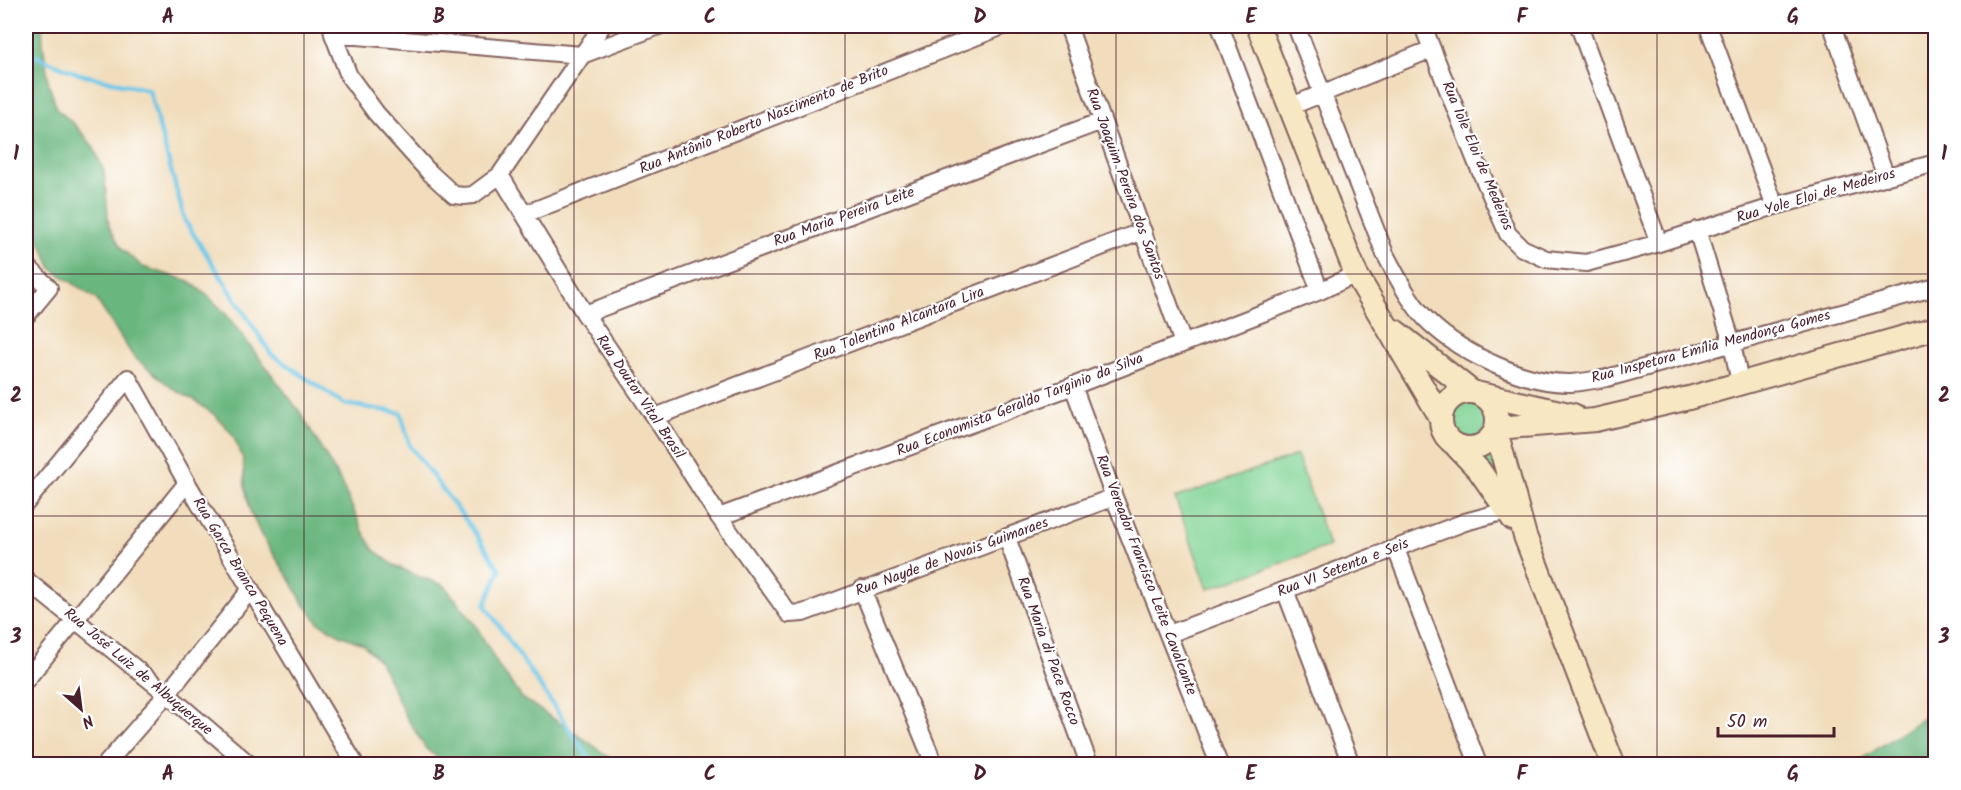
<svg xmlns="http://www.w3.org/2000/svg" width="1961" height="790" viewBox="0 0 1961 790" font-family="Kalam,sans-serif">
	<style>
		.green { fill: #82d495; stroke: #667a60; stroke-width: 1.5 }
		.forest { fill: #69b67e; stroke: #5a6a54; stroke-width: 1.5 }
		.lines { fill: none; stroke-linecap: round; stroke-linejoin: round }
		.stream { stroke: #67c5e5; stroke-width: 4.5 }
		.minor-casing { stroke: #84625e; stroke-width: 20 }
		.secondary-casing { stroke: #84625e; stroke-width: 26 }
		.minor { stroke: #fff; stroke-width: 16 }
		.secondary { stroke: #f7e8c3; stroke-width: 22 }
		.grid { fill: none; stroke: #4a1f2b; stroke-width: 1.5; stroke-opacity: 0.55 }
		.labels { text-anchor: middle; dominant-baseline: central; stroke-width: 4.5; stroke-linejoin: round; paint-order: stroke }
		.street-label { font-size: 15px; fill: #4a1f2b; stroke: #fff }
		.neatline { fill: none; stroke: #4a1f2b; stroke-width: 2 }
		.grid-label { font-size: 20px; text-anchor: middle; font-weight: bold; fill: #4a1f2b }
	</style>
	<rect width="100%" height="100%" fill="#fff"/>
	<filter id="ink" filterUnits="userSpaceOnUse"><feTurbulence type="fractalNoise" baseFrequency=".0167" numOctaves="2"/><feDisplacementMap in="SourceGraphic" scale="12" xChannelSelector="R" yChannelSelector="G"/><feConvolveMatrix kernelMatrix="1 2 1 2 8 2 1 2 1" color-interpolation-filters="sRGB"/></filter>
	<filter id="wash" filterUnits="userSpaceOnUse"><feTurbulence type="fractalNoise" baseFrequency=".008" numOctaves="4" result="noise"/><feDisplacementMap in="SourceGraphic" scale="24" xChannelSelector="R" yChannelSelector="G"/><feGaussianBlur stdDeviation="1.35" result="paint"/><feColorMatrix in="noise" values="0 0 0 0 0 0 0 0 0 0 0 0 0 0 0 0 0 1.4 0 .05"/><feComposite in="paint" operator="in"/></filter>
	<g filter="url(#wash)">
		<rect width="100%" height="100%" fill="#f1ddbc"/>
		<!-- green -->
		<path class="green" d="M1451 421a18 18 0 1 1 36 0a18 18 0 1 1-36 0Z
			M1492,447L1499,476L1475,456Z
			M1297,455L1329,546L1208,589L1175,498Z"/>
		<!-- forest -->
		<path class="forest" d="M26,26H42L43,44L49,85L57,109L75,125L93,146L104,172L109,226L122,249L143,267L189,281L208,296L226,314L300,412L341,482L362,529L374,550L394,565L417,576L444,585L475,624L498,665L522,698L590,743L618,764H446L426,749L405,715L381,663L363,644L340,635L319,623L303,603L291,581L261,535L250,511L245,487L243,459L233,435L216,416L195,401L173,389L133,356L96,299L52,269L32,223L26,214Z
			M1935,709V764H1844L1861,760Z"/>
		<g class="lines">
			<!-- stream -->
			<path class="stream" d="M26,52L79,74L149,90L185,221L271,354L344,404L401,413L410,446L471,527L500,570L485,605L593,764"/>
		</g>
	</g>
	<g filter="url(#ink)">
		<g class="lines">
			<!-- minor casing -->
			<g class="minor-casing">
				<path id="minor" d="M332,26L333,34L349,76L376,113L429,172L454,195L464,196L473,195L500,175L602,26
					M1068,26L1183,343
					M1220,26L1320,291L1356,274
					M1296,26L1385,254C1398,278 1410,304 1430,323C1463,354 1525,384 1571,383C1583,382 1595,380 1607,378L1936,287
					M1423,26L1476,161L1508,234L1522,248L1546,259L1586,263L1659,243L1775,206L1936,163
					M1579,26L1659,243
					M1708,26L1775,206
					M1832,26L1886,177
					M333,34L582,55L659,26
					M1289,107L1432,49
					M500,175L585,314L655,417L719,517L789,614L803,613L1114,497
					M525,214L1003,26
					M1697,230L1732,343L1740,383
					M26,265L49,288L26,316
					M585,314L1102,121
					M1073,386L1114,497L1219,764
					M655,417L1143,231
					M26,503L128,378L187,483L355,764
					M719,517L1073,386L1320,291
					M1007,538L1089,764
					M1396,549L1478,764
					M26,580L167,694L249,764
					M862,589L934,764
					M1285,590L1351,764
					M1169,634L1465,522L1502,512L1515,514
					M26,680L187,483
					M106,764L167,694L251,589"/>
			</g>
			<!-- secondary casing -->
			<g class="secondary-casing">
				<path id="secondary" d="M1258,26L1356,274L1441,418
					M1395,331L1472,392
					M1441 420a28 28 0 1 1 56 0a28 28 0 1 1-56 0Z
					M1480,394L1573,415
					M1497,428L1595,420L1689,398L1936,328
					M1496,431L1525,536L1613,764
					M1457,447L1479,470L1513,519"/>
			</g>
			<!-- minor -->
			<use href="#minor" class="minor"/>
			<!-- secondary -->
			<use href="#secondary" class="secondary"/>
		</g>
	</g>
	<!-- grid -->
	<path class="grid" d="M304,26V764M574,26V764M845,26V764M1116,26V764M1387,26V764M1657,26V764M26,274H1936M26,516H1936"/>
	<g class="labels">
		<!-- street labels -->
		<g class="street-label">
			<text transform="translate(764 120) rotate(-22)">Rua Antônio Roberto Nascimento de Brito</text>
			<text transform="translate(1477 156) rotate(67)">Rua Iole Eloi de Medeiros</text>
			<text transform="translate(1125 184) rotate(70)">Rua Joaquim Pereira dos Santos</text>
			<text transform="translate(1816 196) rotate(-16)">Rua Yole Eloi de Medeiros</text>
			<text transform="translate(844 217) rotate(-20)">Rua Maria Pereira Leite</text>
			<text transform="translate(899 324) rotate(-21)">Rua Tolentino Alcantara Lira</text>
			<text transform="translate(1711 347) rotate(-15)">Rua Inspetora Emília Mendonça Gomes</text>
			<text transform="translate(640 397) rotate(56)">Rua Doutor Vital Brasil</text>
			<text transform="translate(1020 405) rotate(-21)">Rua Economista Geraldo Targinio da Silva</text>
			<text transform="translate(952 557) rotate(-20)">Rua Nayde de Novais Guimaraes</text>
			<text transform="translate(1343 568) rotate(-21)">Rua VI Setenta e Seis</text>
			<text transform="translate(240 572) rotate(59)">Rua Garca Branca Pequena</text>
			<text transform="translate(1146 575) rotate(69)">Rua Vereador Francisco Leite Cavalcante</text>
			<text transform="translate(1048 651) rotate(70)">Rua Maria di Pace Rocco</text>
			<text transform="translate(138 672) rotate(40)">Rua José Luiz de Albuquerque</text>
		</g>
	</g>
	<!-- margin -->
	<rect width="1961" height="790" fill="none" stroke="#fff" stroke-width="66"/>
	<!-- north arrow -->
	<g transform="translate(81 709) rotate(152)" stroke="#ffffff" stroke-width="4.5" paint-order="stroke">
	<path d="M0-4.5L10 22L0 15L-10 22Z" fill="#4a1f2b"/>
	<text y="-9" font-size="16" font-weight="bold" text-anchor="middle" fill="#4a1f2b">N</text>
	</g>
	<!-- scale -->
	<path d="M1718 727v9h116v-9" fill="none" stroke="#4a1f2b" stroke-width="3"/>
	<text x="1727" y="727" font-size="18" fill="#4a1f2b" stroke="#ffffff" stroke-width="4.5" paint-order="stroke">50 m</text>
	<rect x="33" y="33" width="1895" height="724" class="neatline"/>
	<g class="grid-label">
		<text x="168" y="23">A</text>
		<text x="439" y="23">B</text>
		<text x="710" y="23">C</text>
		<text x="980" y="23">D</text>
		<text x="1251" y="23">E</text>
		<text x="1522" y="23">F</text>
		<text x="1793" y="23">G</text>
		<text x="16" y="160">1</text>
		<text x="1944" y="160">1</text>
		<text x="16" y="402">2</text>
		<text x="1944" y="402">2</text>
		<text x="16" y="643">3</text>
		<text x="1944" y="643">3</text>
		<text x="168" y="780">A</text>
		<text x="439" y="780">B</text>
		<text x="710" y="780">C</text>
		<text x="980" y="780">D</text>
		<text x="1251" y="780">E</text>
		<text x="1522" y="780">F</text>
		<text x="1793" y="780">G</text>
	</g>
</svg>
